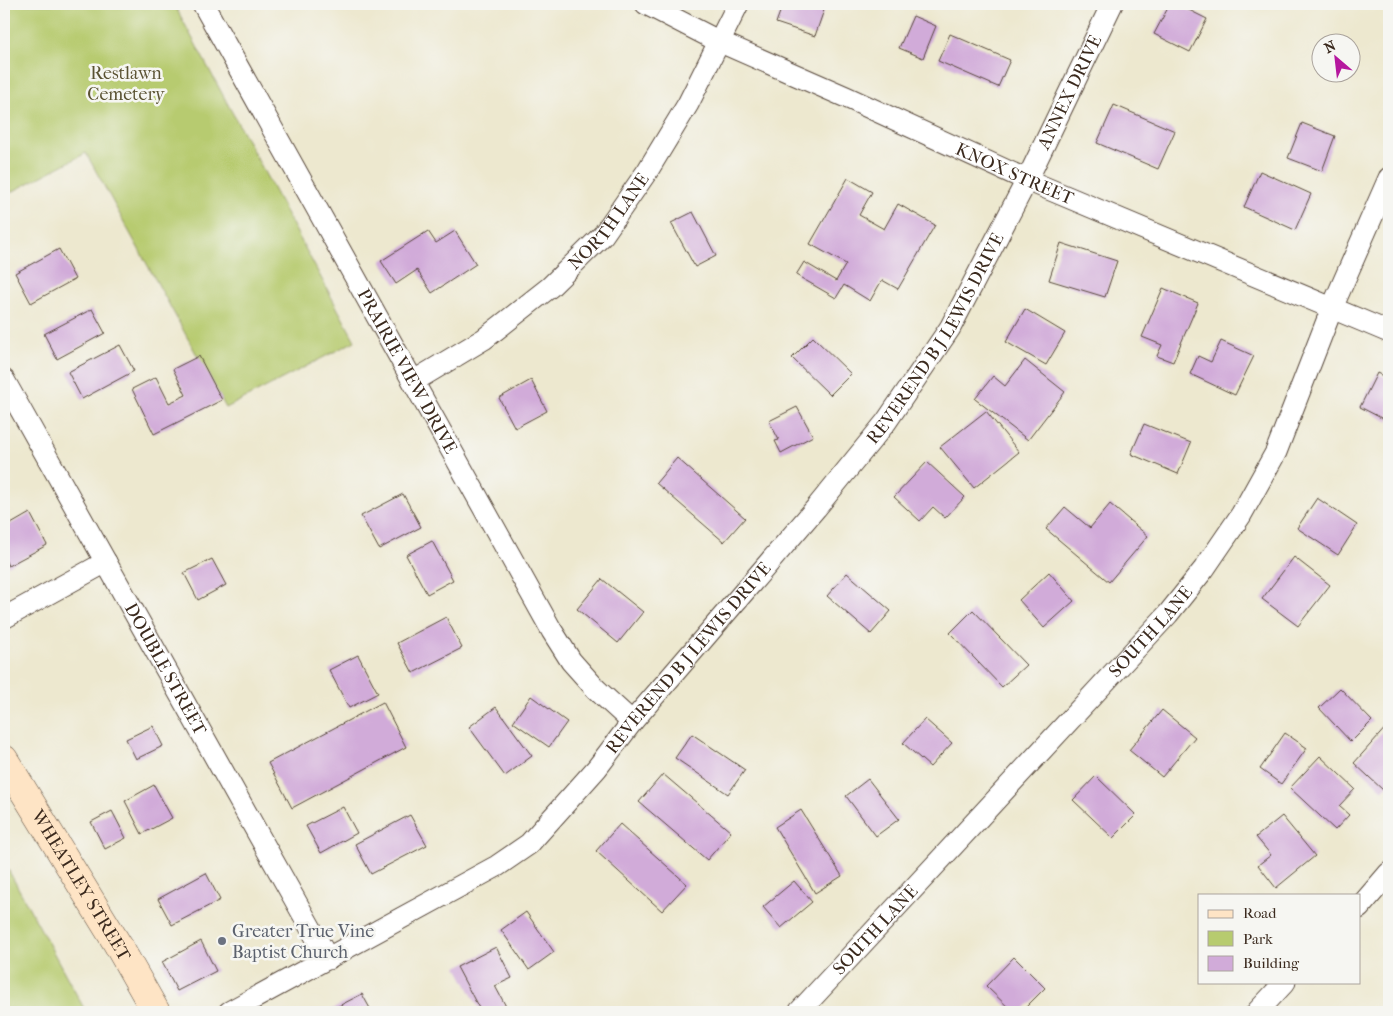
<svg xmlns="http://www.w3.org/2000/svg" width="1393" height="1016" viewBox="0 0 1393 1016" font-family="'IM FELL French Canon',serif">
	<style>
		.green { fill: #b7cb6f; stroke: #797a46 }
		.building { fill: #d1abd9 }
		.lines { fill: none; stroke-linecap: round; stroke-linejoin: round }
		.minor-casing { stroke: #564639; stroke-width: 23 }
		.secondary-casing { stroke: #564639; stroke-width: 29 }
		.minor { stroke: #fff; stroke-width: 21 }
		.secondary { stroke: #fee4c5; stroke-width: 28 }
		.worship-dot { fill: #6b7280; stroke: #f6f6f2; stroke-width: 2 }
		.labels { text-anchor: middle; dominant-baseline: central; stroke-width: 5; stroke-linejoin: round; paint-order: stroke }
		.park-label { font-size: 18px; fill: #5a5232; stroke: #f6f6f2 }
		.street-label { font-size: 18px; fill: #3b2a1e; stroke: #f6f6f2 }
		.worship-label { font-size: 18px; fill: #5b616d; stroke: #f6f6f2; text-anchor: start }
	</style>
	<rect width="100%" height="100%" fill="#f6f6f2"/>
	<filter id="ink" filterUnits="userSpaceOnUse"><feTurbulence type="fractalNoise" baseFrequency=".02" numOctaves="2"/><feDisplacementMap in="SourceGraphic" scale="10" xChannelSelector="R" yChannelSelector="G"/><feConvolveMatrix kernelMatrix="1 2 1 2 8 2 1 2 1" color-interpolation-filters="sRGB"/></filter>
	<filter id="wash" filterUnits="userSpaceOnUse"><feTurbulence type="fractalNoise" baseFrequency=".0096" numOctaves="4" result="noise"/><feDisplacementMap in="SourceGraphic" scale="20" xChannelSelector="R" yChannelSelector="G"/><feGaussianBlur stdDeviation="1.12" result="paint"/><feColorMatrix in="noise" values="0 0 0 0 0 0 0 0 0 0 0 0 0 0 0 0 0 1.4 0 .05"/><feComposite in="paint" operator="in"/></filter>
	<g filter="url(#wash)">
		<rect width="100%" height="100%" fill="#ede8cf"/>
		<!-- green -->
		<path class="green" d="M4,4H174L355,341L226,408L86,153L4,196Z
			M4,862L86,1012H4Z"/>
		<g id="blocks">
			<!-- building -->
			<path class="building" d="M783,4H814L825,7L815,36L776,23Z
				M1170,4H1177L1207,19L1190,52L1154,34Z
				M913,16L936,26L923,58L899,48Z
				M950,34L1010,60L998,87L938,61Z
				M1114,105L1175,131L1158,169L1097,143Z
				M1302,123L1335,136L1322,171L1288,158Z
				M1260,171L1311,194L1295,230L1244,207Z
				M848,178L872,192L859,215L884,229L898,204L935,225L898,289L882,280L870,301L844,285L836,298L796,275L804,262L836,281L846,264L810,244Z
				M693,212L716,256L695,267L671,223Z
				M428,231L436,243L455,231L476,264L432,293L417,270L396,284L381,261Z
				M1061,243L1117,261L1105,297L1049,280Z
				M59,249L75,279L31,303L15,273Z
				M1163,288L1198,303L1173,362L1157,356L1162,345L1142,337Z
				M92,309L105,333L57,359L44,334Z
				M1025,309L1065,333L1046,365L1006,342Z
				M813,337L851,374L830,395L792,358Z
				M1221,341L1254,356L1235,395L1190,374L1198,356L1211,362Z
				M120,345L134,371L82,399L68,372Z
				M199,356L222,400L154,434L132,389L156,377L169,403L186,395L173,369Z
				M1025,360L1065,392L1028,440L975,399L993,376L1005,386Z
				M1377,373L1389,379V422L1360,407Z
				M531,380L547,411L515,428L499,398Z
				M797,407L813,436L781,453L775,441L779,440L769,421Z
				M986,411L1019,452L974,488L940,447Z
				M1144,424L1191,443L1178,474L1131,454Z
				M677,458L745,518L724,542L656,483Z
				M927,462L965,497L945,518L933,507L920,521L894,497Z
				M403,494L421,527L379,549L361,516Z
				M1317,498L1357,525L1338,555L1297,528Z
				M1110,504L1148,536L1109,582L1046,529L1065,507L1090,528Z
				M30,513L47,545L8,566L4,557V528Z
				M432,541L453,580L427,594L406,555Z
				M1294,557L1330,585L1298,626L1262,599Z
				M212,559L226,585L198,600L184,573Z
				M1049,572L1074,601L1044,628L1019,600Z
				M847,573L891,611L871,634L827,596Z
				M602,579L643,612L618,643L577,609Z
				M973,610L1026,665L1002,687L950,633Z
				M446,617L462,648L413,673L397,643Z
				M358,655L378,693L349,708L329,670Z
				M1340,688L1372,721L1351,742L1319,708Z
				M531,696L567,722L549,747L513,722Z
				M383,702L406,747L292,808L268,763Z
				M496,707L532,756L505,776L469,727Z
				M1162,710L1195,737L1162,777L1129,750Z
				M925,719L952,743L930,767L903,743Z
				M1388,725L1389,727V783L1383,790L1354,763Z
				M153,726L163,746L136,759L126,739Z
				M1285,733L1307,748L1281,784L1260,769Z
				M692,734L745,770L728,794L675,758Z
				M1320,756L1355,789L1339,806L1349,815L1335,830L1290,788Z
				M663,774L731,832L707,860L639,802Z
				M1096,776L1136,815L1113,838L1073,800Z
				M868,779L899,819L876,836L846,796Z
				M154,785L172,818L142,834L125,801Z
				M343,807L357,833L321,853L306,826Z
				M801,810L842,876L815,893L775,827Z
				M112,811L126,838L105,849L91,822Z
				M410,815L427,845L371,874L355,844Z
				M1282,816L1315,856L1276,888L1258,865L1271,855L1256,837Z
				M620,824L687,884L662,911L596,851Z
				M206,873L220,900L172,925L158,899Z
				M794,881L812,902L781,928L763,907Z
				M526,912L554,952L529,970L501,930Z
				M201,941L216,971L177,991L162,962Z
				M496,947L512,978L495,986L509,1012H481L457,967Z
				M1014,957L1045,988L1021,1012H1013L986,986Z
				M362,994L372,1012H332L331,1010Z"/>
		</g>
	</g>
	<g filter="url(#ink)">
		<use href="#blocks" fill-opacity="0" stroke="#564639" stroke-width="1"/>
		<g class="lines">
			<!-- minor casing -->
			<g class="minor-casing">
				<g id="minor">
					<path id="s1" d="M203,4L552,631L571,661L596,689L632,722"/>
					<path id="s2" d="M646,4L718,41L846,97L1027,180L1389,332"/>
					<path id="s3" d="M4,380L328,959"/>
					<path id="s4" d="M414,381L484,339L550,287L603,235L648,170L688,104L738,4"/>
					<path d="M4,618L106,562"/>
					<path d="M1359,908L1389,873"/>
					<path id="s5" d="M229,1012L497,866L529,844L597,768L632,722L816,508L886,422L950,328L1027,180L1112,4"/>
					<path id="s6" d="M799,1012L1168,614L1204,569L1241,515L1276,452L1332,308L1389,178"/>
					<path d="M1257,1012L1285,982"/>
				</g>
			</g>
			<!-- secondary casing -->
			<g class="secondary-casing">
				<g id="secondary">
					<path id="s7" d="M4,759L118,945L156,1012"/>
				</g>
			</g>
			<!-- minor -->
			<use href="#minor" class="minor"/>
			<!-- secondary -->
			<use href="#secondary" class="secondary"/>
		</g>
	</g>
	<!-- markers -->
	<circle class="worship-dot" cx="222" cy="941" r="5"/>
	<g class="labels">
		<!-- park labels -->
		<g class="park-label">
			<text x="126" y="73">Restlawn<tspan x="126" dy="21">Cemetery</tspan></text>
		</g>
		<!-- street labels -->
		<g class="street-label">
			<text stroke="none"><textPath href="#s5" startOffset="1275">ANNEX DRIVE</textPath></text>
			<text stroke="none"><textPath href="#s2" startOffset="406">KNOX STREET</textPath></text>
			<text stroke="none"><textPath href="#s4" startOffset="254">NORTH LANE</textPath></text>
			<text stroke="none"><textPath href="#s5" startOffset="994">REVEREND B J LEWIS DRIVE</textPath></text>
			<text stroke="none"><textPath href="#s1" startOffset="420">PRAIRIE VIEW DRIVE</textPath></text>
			<text stroke="none"><textPath href="#s6" startOffset="518">SOUTH LANE</textPath></text>
			<text stroke="none"><textPath href="#s5" startOffset="589">REVEREND B J LEWIS DRIVE</textPath></text>
			<text stroke="none"><textPath href="#s3" startOffset="331">DOUBLE STREET</textPath></text>
			<text stroke="none"><textPath href="#s7" startOffset="148">WHEATLEY STREET</textPath></text>
			<text stroke="none"><textPath href="#s6" startOffset="112">SOUTH LANE</textPath></text>
		</g>
		<!-- worship labels -->
		<g class="worship-label">
			<text x="232" y="931">Greater True Vine<tspan x="232" dy="21">Baptist Church</tspan></text>
		</g>
	</g>
	<!-- margin -->
	<rect width="1393" height="1016" fill="none" stroke="#f6f6f2" stroke-width="20"/>
	<!-- legend -->
	<rect x="1198" y="894" width="162" height="90" fill="#f6f6f2" stroke="#aba49d"/>
	<rect x="1208" y="910" width="25" height="8" fill="#fee4c5" stroke="#aba49d"/>
	<text x="1243" y="918" font-size="15" fill="#3b2a1e">Road</text>
	<rect x="1208" y="931" width="25" height="15" fill="#b7cb6f" stroke="#aba49d"/>
	<text x="1243" y="944" font-size="15" fill="#3b2a1e">Park</text>
	<rect x="1208" y="956" width="25" height="15" fill="#d1abd9" stroke="#aba49d"/>
	<text x="1243" y="968" font-size="15" fill="#3b2a1e">Building</text>
	<!-- north arrow -->
	<g transform="translate(1336 58) rotate(332)"><circle r="24" fill="#f6f6f2" stroke="#aba49d"/>
	<path d="M0-4L9 19L0 12L-9 19Z" fill="#b5179e"/>
	<text y="-8" font-size="14" font-weight="bold" text-anchor="middle" fill="#3b2a1e">N</text>
	</g>
</svg>
